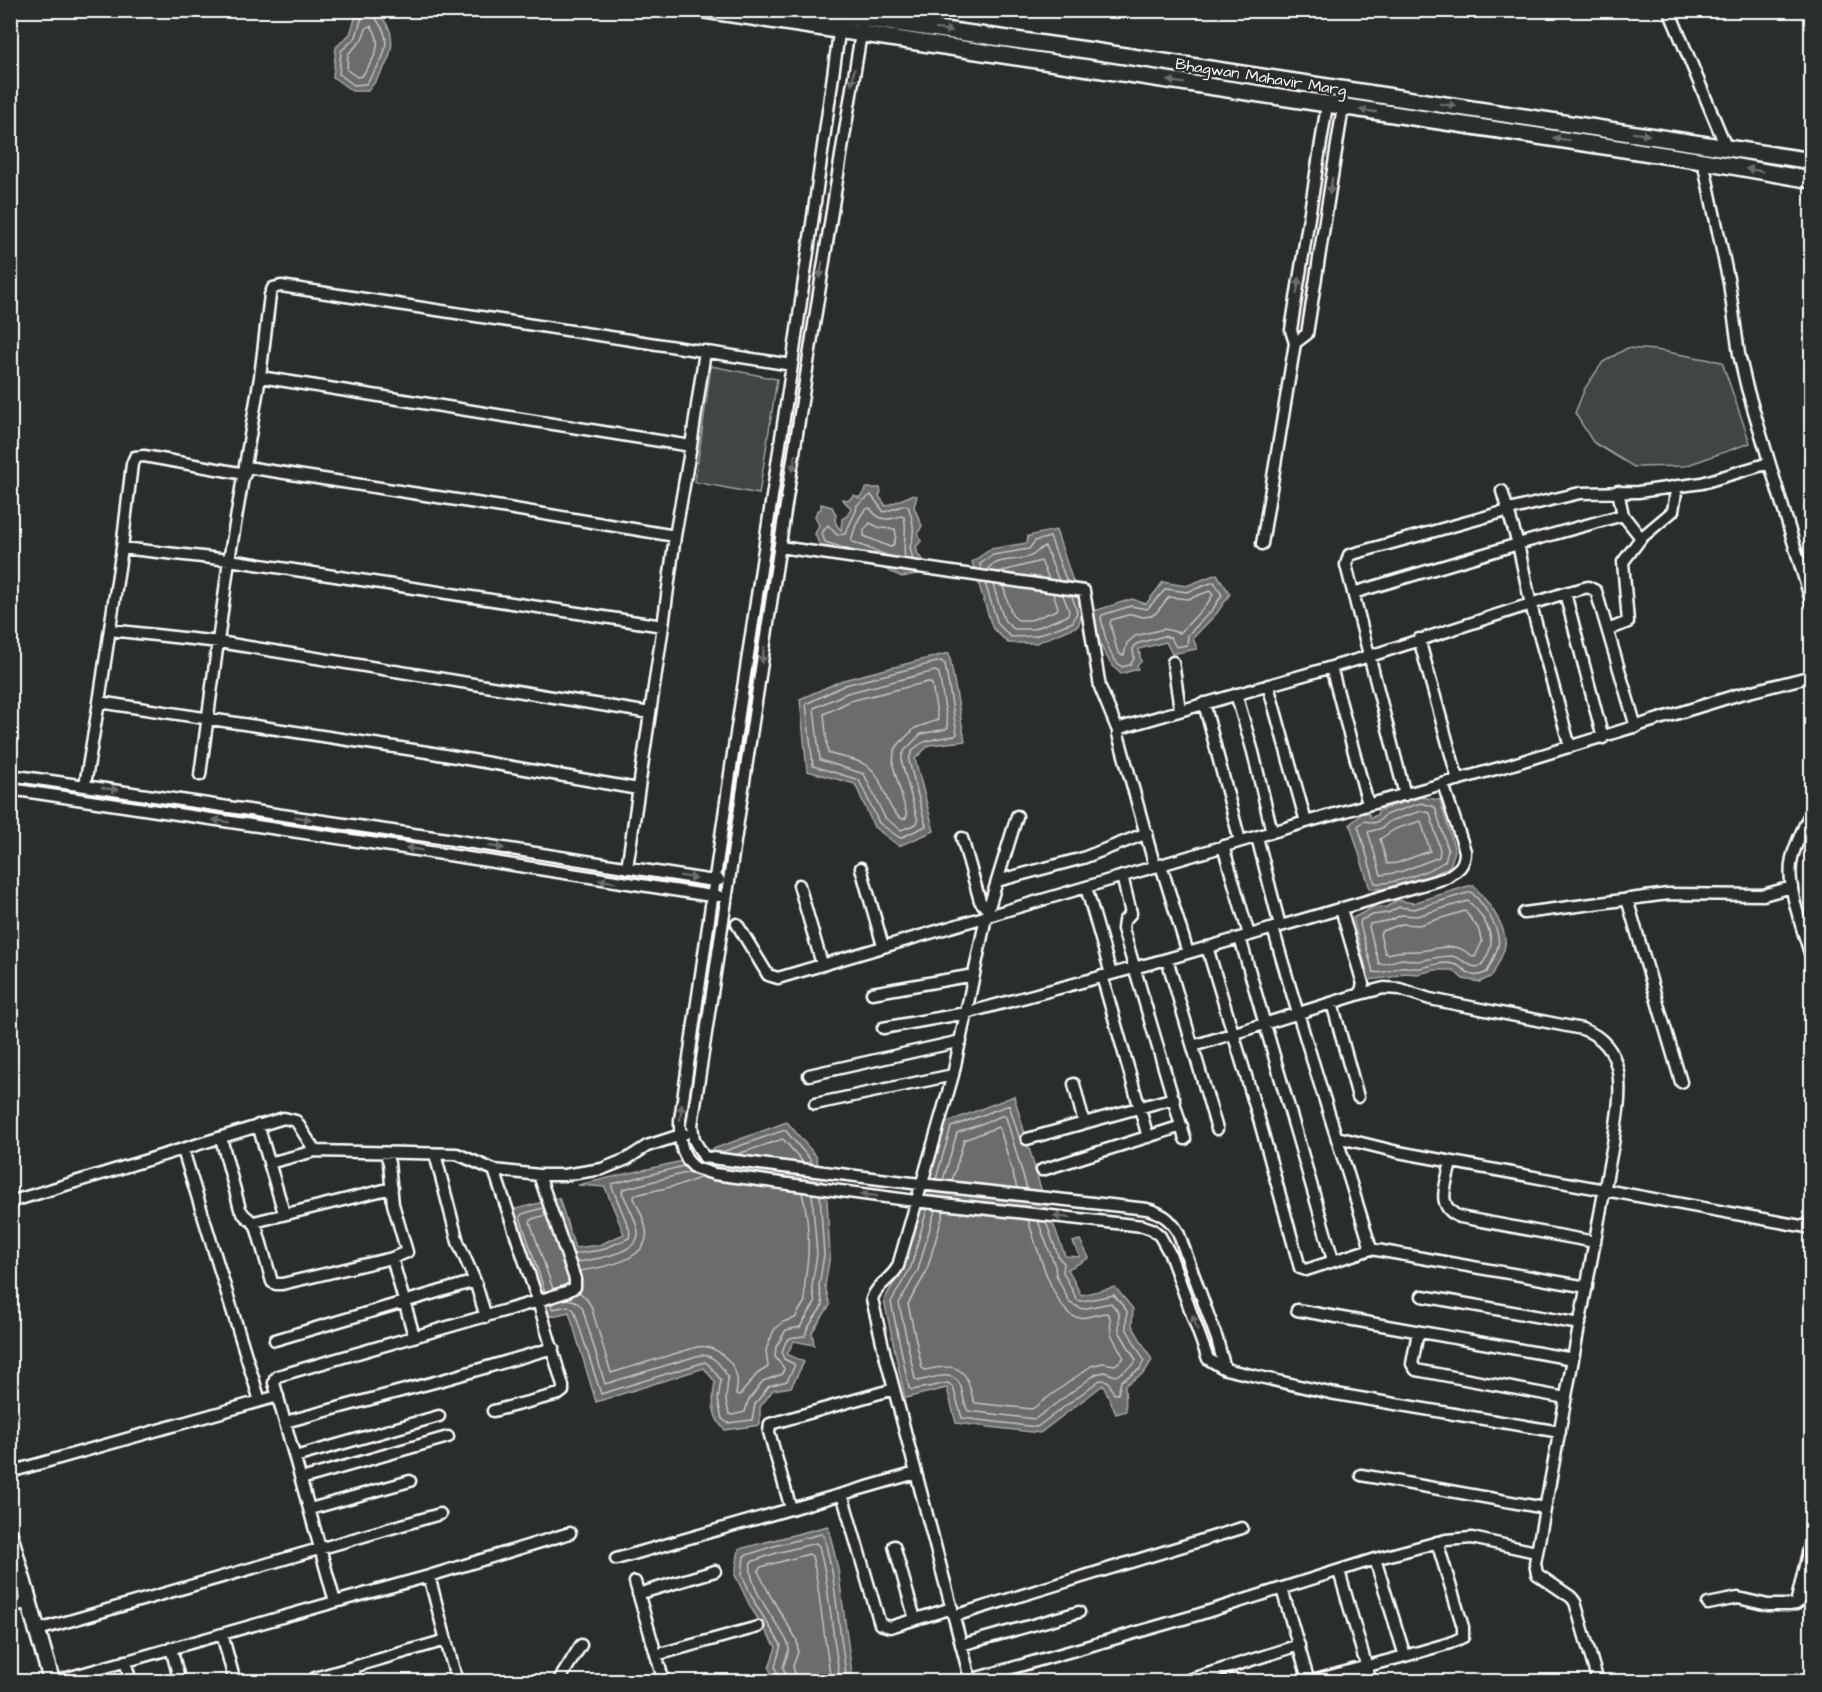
<svg xmlns="http://www.w3.org/2000/svg" width="1822" height="1692" viewBox="0 0 1822 1692" font-family="'Architects Daughter',sans-serif">
	<style>
		.green { fill: #414445; stroke: #a0a2a2; stroke-width: 1.5 }
		.water { fill: #6a6c6d; stroke: #a6a7a7; stroke-width: 1.5 }
		.lines { fill: none; stroke-linecap: round; stroke-linejoin: round }
		.shore { stroke: #c3c4c5; stroke-width: 1.5 }
		.street-casing { stroke: #fff; stroke-width: 15 }
		.secondary-casing { stroke: #fff; stroke-width: 20 }
		.street { stroke: #2a2d2e; stroke-width: 10 }
		.secondary { stroke: #2a2d2e; stroke-width: 15 }
		.oneway { fill: #6a6c6d }
		.labels { text-anchor: middle; dominant-baseline: central; stroke-width: 5; stroke-linejoin: round; paint-order: stroke }
		.street-label { font-size: 16px; fill: #fff; stroke: #2a2d2e }
	</style>
	<rect width="100%" height="100%" fill="#2a2d2e"/>
	<filter id="ink" filterUnits="userSpaceOnUse"><feTurbulence type="fractalNoise" baseFrequency=".0167" numOctaves="2"/><feDisplacementMap in="SourceGraphic" scale="12" xChannelSelector="R" yChannelSelector="G"/><feConvolveMatrix kernelMatrix="1 2 1 2 8 2 1 2 1" color-interpolation-filters="sRGB"/></filter>
	<g filter="url(#ink)">
		<!-- green -->
		<path class="green" d="M1627,348L1656,350L1722,362L1750,443L1685,466L1634,467L1593,442L1575,413L1585,388L1603,362Z
			M711,366L777,379L759,494L695,482Z"/>
		<!-- water -->
		<path class="water" d="M377,10C381,16 388,24 390,31C397,54 381,74 368,91H352L333,77L336,47L350,34L357,13Z
			M867,488H880L881,492L879,496L886,506L912,495L917,496L914,507L922,526L918,533L921,541L916,547L918,555L925,562L921,573L902,577L869,562L820,546L815,534L819,525L815,516L817,511L821,509V504L832,507L836,515C834,522 836,525 841,530L842,519L847,516L851,508L842,499L849,500L854,495L859,498Z
			M1056,530L1083,612L1078,626L1036,643H1008L992,627L972,562L991,549L1027,543L1028,536Z
			M1217,574L1230,594L1217,613L1193,638L1197,649L1172,654L1166,642L1139,649L1141,662L1137,665L1138,669L1121,674C1103,659 1095,634 1094,611L1132,599L1146,604L1163,582L1186,586Z
			M949,653L965,741L929,745L915,759L934,831L899,846L874,827L855,784L807,771L800,699L843,680Z
			M1421,797L1440,800L1455,851L1450,866C1427,879 1397,890 1370,889L1350,824L1363,813H1368L1371,818L1377,815L1378,811Z
			M1468,886H1474C1485,899 1508,926 1505,945C1504,955 1496,967 1492,976L1480,982L1463,979L1453,970H1435L1418,974L1404,973L1392,977L1369,980L1353,918L1372,908L1386,907L1398,900L1413,903Z
			M1014,1096L1042,1193L1065,1256L1080,1257L1073,1242L1080,1240L1089,1258L1068,1269L1081,1295L1115,1287L1133,1309L1132,1325L1152,1360L1144,1373L1125,1385L1126,1411L1116,1414L1103,1385L1040,1433L956,1423L947,1388L905,1398L884,1300L905,1264L945,1123Z
			M787,1122L816,1156L827,1200L830,1255L825,1286L830,1305L812,1332L814,1345L794,1341L787,1354L804,1362L791,1387L773,1390L760,1407V1425L725,1430C711,1417 712,1400 715,1382L704,1368L596,1402L569,1312L548,1317L512,1210L559,1198L575,1248L599,1245L624,1234L605,1187L578,1185L678,1162Z
			M828,1526L838,1569L853,1681H775L769,1668L776,1647L751,1608L735,1575L739,1549Z"/>
		<g class="lines">
			<!-- shore -->
			<path class="shore" d="M364,10L356,37L341,51L339,74L354,85L366,84C376,70 391,51 384,32C381,24 374,19 373,10
				M371,26C385,43 373,61 362,76L357,77L347,70L348,54L361,41L367,27Z
				M870,523L880,528L895,529L896,536L893,546L890,547L864,536V530Z
				M853,551L825,542L822,533L828,525L837,535L845,534L856,511L857,505L871,495L884,512L905,505L908,506C913,521 916,532 910,547L913,560
				M888,556L851,541C854,531 859,510 870,508C879,521 887,521 901,516L904,517C908,531 902,544 905,558
				M981,569L980,564L993,555L1029,549L1035,541L1050,537L1067,582
				M989,570V567C1002,557 1020,562 1033,555C1039,551 1039,548 1045,546L1059,581
				M999,572L1041,561L1049,579
				M1214,582L1222,595L1213,609L1188,635L1187,645L1176,647L1171,638L1164,636L1136,644L1133,649L1134,659L1130,665L1122,667C1107,656 1105,635 1101,618L1102,615L1131,606L1147,609L1166,589L1187,592Z
				M985,583L998,624L1011,637L1035,636L1073,622L1077,612L1072,596
				M993,585L1004,620L1014,629H1033L1067,616L1069,611L1063,595
				M1003,586L1012,615L1018,620H1031L1057,610L1058,607L1053,593
				M1210,591L1213,595L1207,604L1180,633L1164,629L1135,636L1127,643L1124,655H1121L1117,650L1110,623L1111,620L1131,614L1143,617L1151,616L1156,613L1169,597L1188,599Z
				M941,661L945,664L957,734L955,736C938,738 911,740 909,761L926,826L900,838L879,823L859,780L813,766L806,704L845,685Z
				M935,671L939,673L948,727L946,729L921,734L905,750L902,756V763L918,821L916,824L901,830L885,818L864,774L820,760L814,708L847,693Z
				M928,682L932,684L938,720L915,728L899,744L894,751L893,765L907,815L906,818L902,819C883,807 886,780 869,767C858,758 840,758 828,753L824,714L850,701Z
				M1421,803L1435,807L1448,850L1445,861C1431,871 1393,885 1375,883L1358,826L1364,821L1374,823L1380,820L1385,815Z
				M1422,811L1430,813L1440,850L1439,857L1400,872L1381,875L1368,832L1382,828L1390,821Z
				M1421,821L1430,851L1397,863L1387,864L1380,839L1395,829Z
				M1471,892C1482,902 1502,930 1498,946C1496,954 1491,964 1487,972C1467,982 1468,967 1453,964C1442,961 1431,966 1420,968C1413,969 1407,966 1401,967C1391,970 1383,974 1373,972L1360,924L1361,920L1373,915L1388,913L1399,907L1414,909Z
				M1468,901C1478,909 1492,929 1491,943C1491,951 1485,960 1481,966C1469,970 1463,957 1451,956C1439,956 1428,960 1417,961C1412,961 1407,959 1402,959C1393,960 1388,965 1379,964L1369,927L1370,924L1391,920L1401,915L1417,916Z
				M1465,911L1478,928L1482,942L1475,957C1469,955 1465,950 1459,948C1444,944 1430,951 1416,951C1404,952 1400,950 1388,954L1385,953L1380,934L1382,931L1402,924L1419,925Z
				M722,1152L785,1130L810,1159L812,1164
				M738,1154L783,1139L804,1163
				M936,1179L951,1127L1009,1105L1020,1140
				M943,1180L957,1133L1004,1115L1006,1117L1027,1189
				M952,1181L964,1140L998,1127L1000,1129L1017,1188
				M543,1208L522,1214L520,1217L545,1292
				M927,1209L911,1267L891,1302L909,1388L912,1390L948,1383L953,1387L962,1418L1037,1427L1100,1380L1108,1381L1114,1394H1118L1121,1381L1140,1369L1144,1360L1126,1328L1127,1311L1114,1295L1082,1301L1077,1300L1063,1272L1064,1263L1059,1258L1046,1222
				M935,1210L918,1270L899,1303L915,1379L918,1381C932,1378 955,1368 961,1387C963,1395 964,1404 968,1411L1035,1419L1096,1374L1104,1372L1116,1376L1134,1364L1136,1360L1119,1331V1313L1111,1303L1082,1309L1070,1303L1056,1275L1055,1266L1038,1221
				M944,1211L926,1273L908,1304L922,1368L925,1370C943,1366 963,1362 969,1385C971,1391 972,1397 975,1403L1032,1409L1091,1366L1103,1363L1115,1365L1124,1358L1111,1334L1110,1317L1107,1313C1097,1313 1086,1320 1075,1317C1054,1311 1035,1241 1028,1220
				M546,1215L532,1219L530,1222L553,1289
				M574,1254L601,1250L629,1238L630,1231L612,1187V1184L684,1166
				M576,1262C591,1260 639,1254 638,1233C637,1220 627,1204 622,1192L623,1189L690,1172
				M579,1271C600,1268 651,1261 646,1230C645,1219 638,1208 634,1198L635,1195L684,1184L702,1177
				M579,1292L586,1298L591,1306L611,1373L697,1347C715,1344 734,1361 737,1378C738,1383 737,1389 736,1394L740,1395L757,1374L768,1367L766,1350L774,1330L783,1322L795,1318L805,1301C803,1282 807,1273 808,1254C809,1235 807,1211 802,1193
				M567,1299L575,1301L582,1307L605,1384L700,1355C714,1354 721,1366 728,1377L726,1400L729,1414L732,1415L745,1412L748,1401L763,1381L783,1374L784,1368L775,1357L776,1347L786,1330L800,1327L815,1303L812,1286L817,1254L812,1194
				M550,1304L553,1309L568,1306L574,1310L601,1394L705,1362L709,1365L721,1380L718,1400L722,1419L728,1423L752,1420L755,1404L769,1386L787,1381L794,1367V1364L784,1359L782,1354C785,1336 791,1337 805,1336L807,1329L823,1305L819,1286L824,1255L820,1195
				M780,1682L775,1667L781,1645L756,1605L742,1575L744,1556L774,1546L821,1534L824,1536L832,1571L847,1682
				M788,1682L783,1667L789,1650L788,1643C776,1619 747,1589 751,1562L776,1553L816,1543L819,1546L825,1572L840,1682
				M797,1682L793,1666L798,1652L797,1640L771,1597L758,1571L761,1567L809,1554L812,1556L816,1574L831,1682"/>
			<!-- street casing -->
			<g class="street-casing">
				<path id="street" d="M1669,10L1726,147
					M840,26L792,365L731,767L680,1120V1139L683,1151L688,1161L695,1168L714,1174L915,1201L1143,1226L1152,1229L1160,1236L1170,1254L1208,1359L1225,1369L1330,1393L1560,1432
					M862,28C801,393 748,759 692,1125L694,1140L704,1157L920,1184L1147,1209C1162,1213 1170,1219 1178,1232L1217,1339L1225,1369
					M1703,161L1729,283L1739,354L1747,388L1812,604
					M1295,343L1307,334L1343,107
					M260,377L691,446
					M246,467L508,508L675,536
					M245,474L144,456L135,457L132,464L122,548L99,702L427,752L638,789
					M1502,491L1518,544L1531,605L1570,747
					M1618,491L1623,515L1641,538
					M1262,544L1295,343L1291,330L1327,105
					M780,547L1084,591L1100,687L1118,731
					M122,548L229,560L663,626
					M1353,593L1518,544L1623,515
					M1565,593L1603,738
					M110,630L219,642L650,713
					M1608,630L1628,622L1623,562L1641,538L1673,511L1677,486
					M1419,639L1458,780
					M1173,662L1180,710
					M1331,667L1368,804
					M1268,685L1306,822
					M1236,694L1253,752L1272,832
					M1204,703L1240,841
					M10,775L447,839L707,880H719
					M200,775L229,560L260,377L270,295L273,288L281,286L792,365
					M85,785L99,702
					M10,789L404,848L705,895L718,896
					M1405,795L1346,565L1349,555L1517,508L1580,493L1638,492L1702,483L1769,463
					M1812,810C1805,825 1796,842 1792,858C1785,887 1804,931 1812,960
					M1257,837L1280,926
					M962,838L980,901L988,910
					M1223,846L1249,935
					M1161,865L1188,953
					M1155,867L1118,734L1120,728L1370,656L1565,593L1588,587L1596,591L1636,727
					M627,868L663,626L675,536L691,446L705,351
					M861,868L883,946
					M1122,876L1131,913L1124,921L1123,929L1185,1139
					M997,881L1083,858L1147,833
					M799,885L822,964
					M1086,887L1111,974
					M1627,899L1681,1082
					M1524,913L1668,894L1763,895L1792,887
					M737,924L768,975L778,978L1306,822L1510,765L1737,695L1812,676
					M1273,928C1303,1036 1339,1142 1371,1249
					M1240,938L1333,1260
					M1207,947L1259,1119L1300,1268L1306,1270L1371,1249L1587,1287
					M1167,959L1217,1129
					M1102,976L1148,1137
					M872,993L974,975
					M1360,994L1384,988L1400,989L1430,999L1582,1029C1633,1047 1619,1103 1613,1144L1535,1563L1537,1574L1571,1597L1575,1602L1598,1682
					M1332,1003L1358,1097
					M883,1028L966,1013L1167,959L1446,878C1458,870 1465,866 1465,851L1443,784
					M1193,1046L1360,994L1363,984L1341,909
					M809,1075L961,1041
					M1074,1084L1084,1123
					M815,1104L953,1075
					M258,1125L284,1213
					M1337,1137L1398,1152L1812,1228
					M221,1138L240,1209C245,1219 252,1219 256,1226L272,1282L276,1284H282L392,1258
					M1027,1139L1174,1098
					M183,1150L260,1401
					M386,1154L389,1163L393,1204L407,1252L392,1258L414,1336
					M435,1154L458,1242L475,1281L486,1317
					M1451,1162C1447,1184 1434,1206 1460,1217L1595,1242
					M269,1163L315,1151L457,1154L494,1170L539,1175H564L602,1169L627,1159L647,1146L684,1134
					M1042,1170L1182,1126
					M539,1175L575,1279V1287L566,1292L538,1301L278,1376L275,1379L274,1383L335,1602L429,1576L570,1533
					M10,1202L284,1118L296,1121L315,1151
					M254,1222L392,1188
					M1422,1296L1580,1324
					M1297,1310L1573,1359
					M1418,1332L1412,1364L1416,1370L1566,1398
					M275,1340L475,1281
					M493,1411L559,1394L563,1391V1386L538,1301L494,1170
					M285,1422L446,1379L553,1348
					M295,1457L439,1416
					M10,1472L278,1396
					M1361,1475L1545,1508
					M301,1479L448,1437
					M842,1494L880,1624L890,1627L952,1608
					M310,1509L410,1481
					M791,1509L769,1432L770,1424L894,1389
					M894,1546L915,1619
					M616,1559L916,1473
					M1375,1559L1405,1656
					M1339,1571L1371,1682
					M429,1576L457,1682
					M635,1582L664,1682
					M1282,1589L1309,1682
					M638,1594L715,1571
					M1708,1604L1738,1598L1768,1605H1788L1796,1604L1812,1592
					M1796,1604L1812,1536
					M10,1607L30,1602
					M954,1616L1242,1528
					M38,1630L440,1514
					M222,1634L235,1682
					M961,1645L1079,1612
					M171,1648L180,1682
					M656,1655L758,1627
					M125,1661L131,1682
					M352,1668L356,1682
					M315,1678L446,1640
					M970,1680L1197,1615L1375,1559L1446,1540L1472,1538L1536,1552
					M53,1682L335,1602
					M558,1682L581,1645
					M971,1682L885,1355L872,1299C876,1285 892,1279 898,1266L953,1075L986,917L1017,816
					M1182,1682L1299,1645
					M1308,1682L1405,1656L1450,1643L1463,1637V1627L1437,1542"/>
			</g>
			<!-- secondary casing -->
			<g class="secondary-casing">
				<path id="secondary" d="M705,10L1703,161L1812,180
					M803,10L1086,50L1812,161
					M10,1536L52,1682"/>
			</g>
			<!-- street -->
			<use href="#street" class="street"/>
			<!-- secondary -->
			<use href="#secondary" class="secondary"/>
		</g>
		<!-- one-way arrows -->
		<defs><path id="oneway-solid" d="M-6-.8H1V-3.2L6.5 0L1 3.2V.8H-6Z" transform="scale(1.5)"/></defs>
		<g class="oneway">
			<use href="#oneway-solid" transform="translate(944 30) rotate(7)"/>
			<use href="#oneway-solid" transform="translate(853 77) rotate(99)"/>
			<use href="#oneway-solid" transform="translate(1176 82) rotate(-171)"/>
			<use href="#oneway-solid" transform="translate(1448 105) rotate(8)"/>
			<use href="#oneway-solid" transform="translate(1368 111) rotate(-172)"/>
			<use href="#oneway-solid" transform="translate(1641 134) rotate(9)"/>
			<use href="#oneway-solid" transform="translate(1561 139) rotate(-171)"/>
			<use href="#oneway-solid" transform="translate(1754 170) rotate(-170)"/>
			<use href="#oneway-solid" transform="translate(1331 186) rotate(99)"/>
			<use href="#oneway-solid" transform="translate(821 270) rotate(99)"/>
			<use href="#oneway-solid" transform="translate(1298 286) rotate(-81)"/>
			<use href="#oneway-solid" transform="translate(794 463) rotate(98)"/>
			<use href="#oneway-solid" transform="translate(763 655) rotate(99)"/>
			<use href="#oneway-solid" transform="translate(110 789) rotate(9)"/>
			<use href="#oneway-solid" transform="translate(303 818) rotate(9)"/>
			<use href="#oneway-solid" transform="translate(221 821) rotate(-171)"/>
			<use href="#oneway-solid" transform="translate(496 847) rotate(9)"/>
			<use href="#oneway-solid" transform="translate(414 849) rotate(-171)"/>
			<use href="#oneway-solid" transform="translate(688 877) rotate(9)"/>
			<use href="#oneway-solid" transform="translate(607 881) rotate(-171)"/>
			<use href="#oneway-solid" transform="translate(681 1112) rotate(-83)"/>
			<use href="#oneway-solid" transform="translate(869 1195) rotate(-172)"/>
			<use href="#oneway-solid" transform="translate(1062 1217) rotate(-174)"/>
			<use href="#oneway-solid" transform="translate(1195 1323) rotate(-110)"/>
		</g>
	</g>
	<g class="labels">
		<!-- street labels -->
		<g class="street-label">
			<text transform="translate(1261 77) rotate(9)">Bhagwan Mahavir Marg</text>
		</g>
	</g>
	<!-- margin -->
	<rect width="1822" height="1692" fill="none" stroke="#2a2d2e" stroke-width="36"/>
	<rect x="18" y="18" width="1786" height="1656" fill="none" stroke="#fff" stroke-width="2" filter="url(#ink)"/>
</svg>
